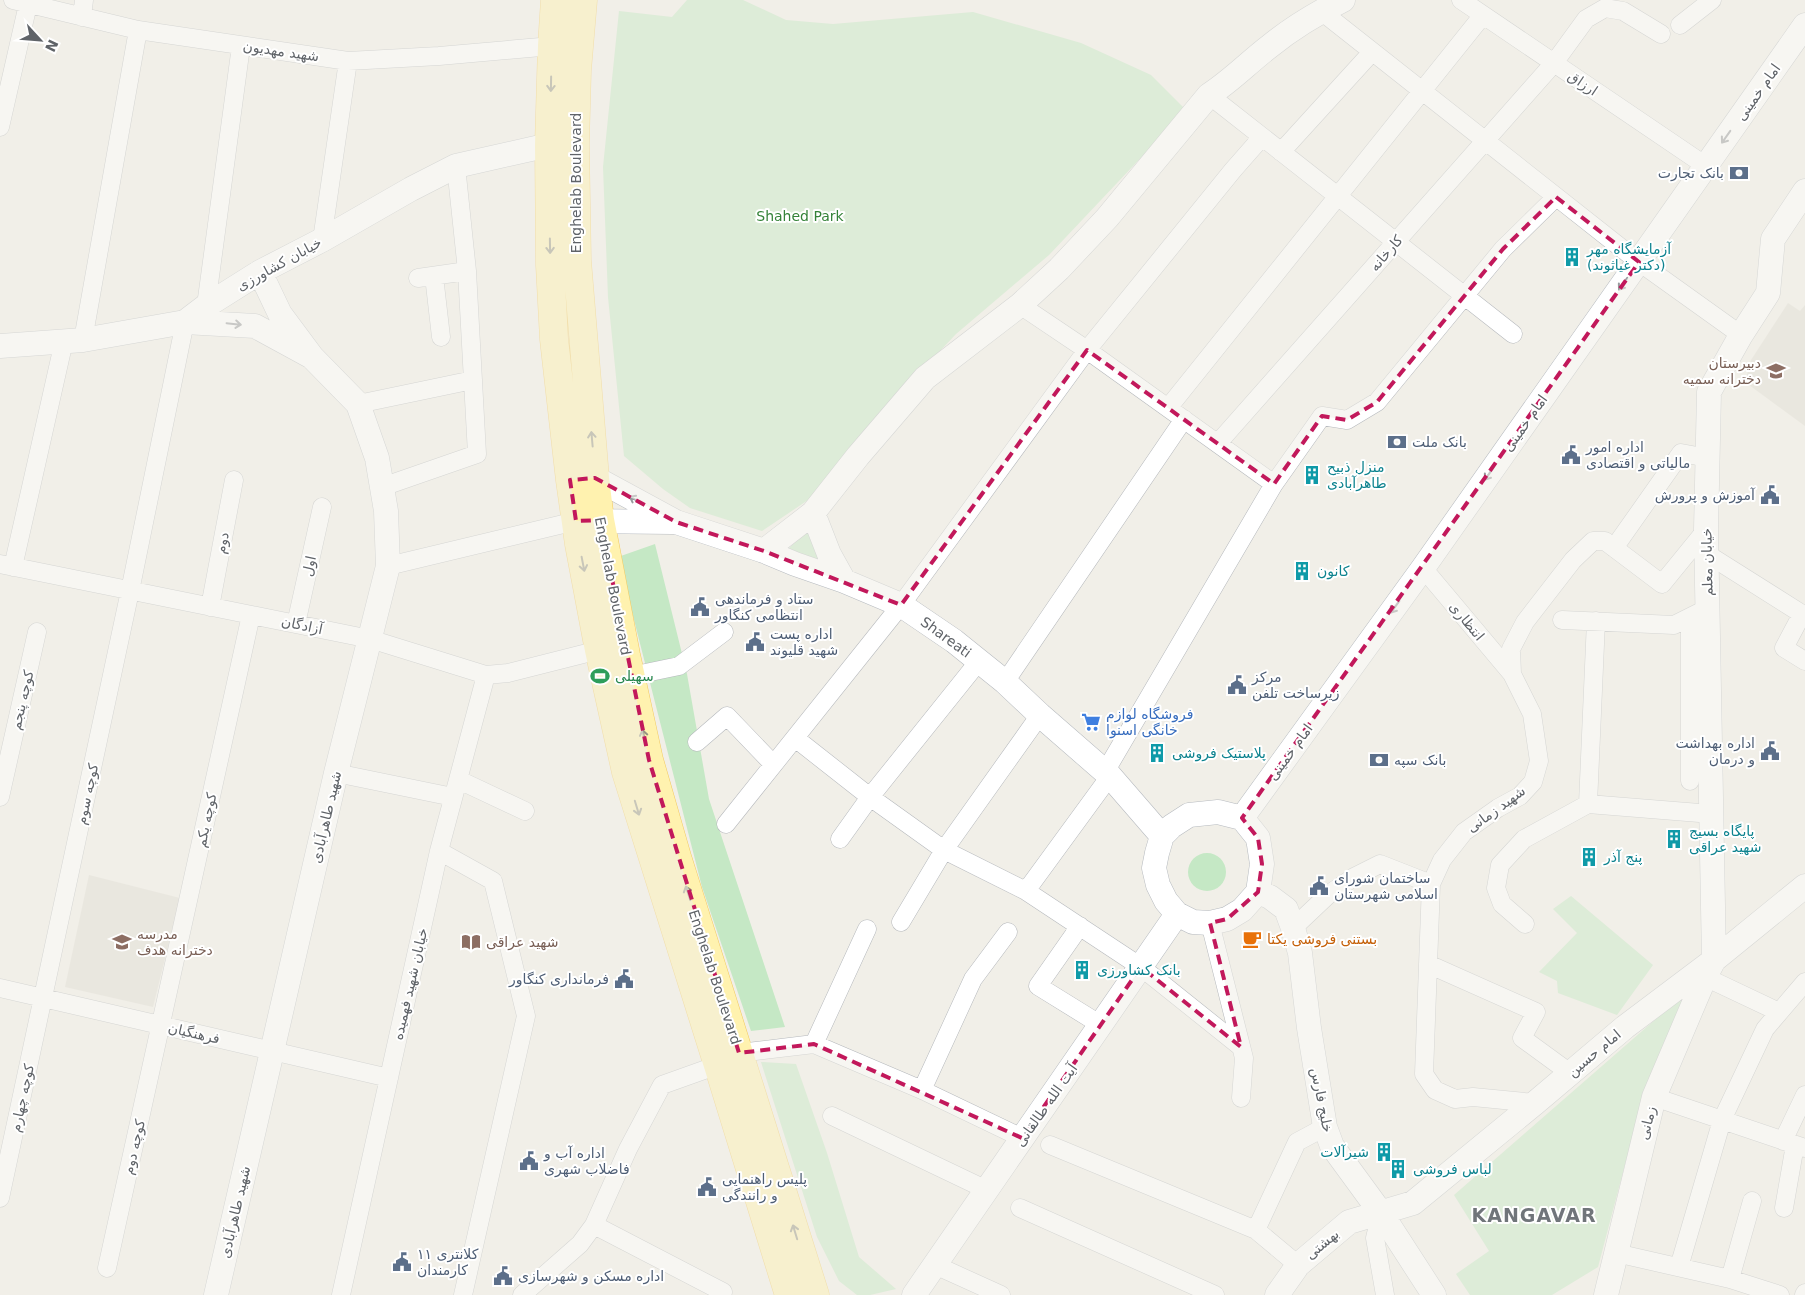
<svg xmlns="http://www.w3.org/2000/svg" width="1805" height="1295" viewBox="0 0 1805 1295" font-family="'DejaVu Sans','Noto Naskh Arabic',sans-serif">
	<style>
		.education { fill: #e1ded6 }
		.green { fill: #c5e8c5 }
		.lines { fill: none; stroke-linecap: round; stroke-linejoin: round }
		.street-casing { stroke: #b5b8bc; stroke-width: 19 }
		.secondary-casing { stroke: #b6babf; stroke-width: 25 }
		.primary-casing { stroke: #f2c960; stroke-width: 29 }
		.street { stroke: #fff; stroke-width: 18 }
		.secondary { stroke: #fff; stroke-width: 24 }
		.primary { stroke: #fff2af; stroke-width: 28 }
		.oneway { stroke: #979581 }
		.oneway2 { stroke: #979a9d }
		.marked { fill: none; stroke: #c2185b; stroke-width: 4; stroke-dasharray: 10 6; stroke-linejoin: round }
		.labels { text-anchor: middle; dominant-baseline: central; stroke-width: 4; stroke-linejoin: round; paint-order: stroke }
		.street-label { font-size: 14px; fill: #5f6368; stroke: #fff }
		.service-label { font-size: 14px; fill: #4e5e75; stroke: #fff; text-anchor: start }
		.park-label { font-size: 14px; fill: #348238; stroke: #fff }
		.culture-label { font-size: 14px; fill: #0d838f; stroke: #fff; text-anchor: start }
		.education-label { font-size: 14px; fill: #785e54; stroke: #fff; text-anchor: start }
		.leisure-label { font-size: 14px; fill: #27864d; stroke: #fff; text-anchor: start }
		.shop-label { font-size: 14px; fill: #366cbe; stroke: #fff; text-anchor: start }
		.food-label { font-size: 14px; fill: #c56008; stroke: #fff; text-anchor: start }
		.district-label { font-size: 19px; font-weight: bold; letter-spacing: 1px; fill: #70757a; stroke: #fff }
	</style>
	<rect width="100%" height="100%" fill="#f1efe8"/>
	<!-- education -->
	<path class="education" d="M1788,303L1800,311L1805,305V426L1745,382L1751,360Z
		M89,875L180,898L153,1007L65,987Z"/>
	<!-- green -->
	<path class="green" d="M687,0H743L786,20L833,24L973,12L1081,43L1151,75L1186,110L1049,255L956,334L875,420L811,498L762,531L690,508L663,489L624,456L608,297L603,167L619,11L672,17Z
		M811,527L826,564L788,549Z
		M655,544L687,674L709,799L785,1027L751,1031L702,887L618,557Z
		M1188 872a19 19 0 1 1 38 0a19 19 0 1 1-38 0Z
		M1571,896L1653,965L1617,1015L1558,993L1557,981L1539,972L1577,933L1553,909Z
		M1688,991L1637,1119L1598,1267L1552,1295H1470L1456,1274L1489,1251L1454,1195Z
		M761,1062L796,1064L827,1153L859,1257L896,1289L870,1295H857L839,1281L817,1237Z"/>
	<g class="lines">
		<!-- street casing -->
		<g class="street-casing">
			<path id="street" d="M13,0L138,30L348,61L439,56L552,46
				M1461,0L1706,166
				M1321,11L1639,262L1741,335
				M82,17L84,0
				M1680,25L1712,0
				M1209,95L1513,334
				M0,127L29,0
				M1281,152L1372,52
				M322,240L348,61
				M434,276L441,337
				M418,278L467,271
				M1020,305L1087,350L1274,484
				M206,306L241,46
				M83,340L138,30
				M358,404L473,380
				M1168,408L1483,15
				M1218,443L1554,63L1586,19L1605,8L1623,11L1661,34
				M382,487L477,454L467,271L456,166
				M1614,548L1681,453L1708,458
				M1707,554L1802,614L1784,648L1805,661
				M0,564L370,639L486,675L508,673L599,650
				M388,566L576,521
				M13,567L64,341
				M1423,568L1512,674
				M210,607L234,480
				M1562,620L1674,625L1698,613
				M296,624L322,507
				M631,676L679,666L724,632
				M1005,682L1184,419
				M795,738L870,797L944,850L1026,891L1141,967L1241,1047
				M697,742L727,716L773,764
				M1105,772L1274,484L1322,416L1347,420L1377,402L1503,249L1556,197
				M336,773L453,797
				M459,780L525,811
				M1690,781V617
				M0,797L37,632
				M1588,804L1596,621
				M726,824L901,605L1087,350L1233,170L1262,137
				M840,839L870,797L979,661
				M439,851L493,881L526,1016L463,1295
				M1026,891L1110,776
				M901,922L944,850L1040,715
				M1210,923L1244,1058L1241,1098
				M1525,924L1502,904L1496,888L1500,865L1524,839L1588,804L1712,814
				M1080,926L1038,986L1101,1025
				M1293,928L1329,894L1354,877L1380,864L1431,884
				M1428,964L1536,1012L1522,1038L1570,1073
				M1705,977L1779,1012
				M0,988L389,1078
				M814,1044L867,929
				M739,1053L814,1044L922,1090L1022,1138
				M922,1090L973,979L1008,932
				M1654,1097L1805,1148
				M1535,1103L1473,1097L1455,1099L1435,1090L1424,1074L1431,884L1442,860L1464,832L1498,808L1520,796L1533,782L1539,761L1532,714L1512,674L1511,649L1525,622L1573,560L1593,541H1605L1662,584L1706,530
				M832,1116L987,1190
				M1783,1141L1805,1095
				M1050,1145L1256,1230L1298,1265
				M0,1198L130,591L185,322
				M1020,1208L1215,1295
				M1784,1208L1795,1145
				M1381,1213L1375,1238L1385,1295
				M594,1225L723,1292
				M1256,1230L1297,1142L1325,1127
				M1616,1253L1730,1279L1780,1295
				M935,1265L1001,1295
				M1679,1267L1722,1120L1765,1029L1805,982
				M107,1268L251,615
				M1730,1279L1752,1201
				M341,1295L439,851L486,675
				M522,1295L580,1244L594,1225L628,1149L662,1085L718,1065
				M1804,1295L1805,1293"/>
		</g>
		<!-- secondary casing -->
		<g class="secondary-casing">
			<path id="secondary" d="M185,322L255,326L312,357L280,314L260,272
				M0,346L83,340L185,322L206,306L260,272L322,240L411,189L456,166L549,145
				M579,479L595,478L676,522L764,551L795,564L844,581L901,605L954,641L1005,682L1040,715L1110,776L1162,836
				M813,513L829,554L844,581
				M583,521L672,522
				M764,551L813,513L858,456L925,378L1020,305L1059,269L1107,218L1209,95C1231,81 1249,62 1270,46C1292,28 1317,13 1343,0
				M1218,812L1242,818L1258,838L1262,864L1258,892L1242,910L1227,919L1210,923L1193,922L1177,914L1166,901L1158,885L1154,868L1157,853L1162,836L1172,826L1189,815Z
				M1242,818L1423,568L1805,25
				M1258,892L1270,897L1286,909L1293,928L1300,953L1309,1028L1325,1127L1332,1146L1381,1213L1434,1295
				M216,1295L336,773L388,566L386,511L377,458L358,404L312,357
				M914,1295L1177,914
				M1277,1295L1298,1265L1349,1222L1413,1203L1535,1103L1625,1027L1714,960L1805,886
				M1606,1295L1654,1097L1705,977L1714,960L1706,530L1709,392L1741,335L1768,293L1773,239L1805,191"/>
		</g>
		<!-- primary casing -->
		<g class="primary-casing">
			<path id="primary" d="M555,0L552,46L549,145L550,265L554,339L570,480L579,544L599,650L626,772L718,1065L789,1295
				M583,0L577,70L575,144L577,261L595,478L600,520L626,655L649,760L677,857L815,1295"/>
		</g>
		<!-- street -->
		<use href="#street" class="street"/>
		<!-- secondary -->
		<use href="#secondary" class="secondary"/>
		<!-- primary -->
		<use href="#primary" class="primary"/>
	</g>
	<!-- one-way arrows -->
	<defs><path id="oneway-shaft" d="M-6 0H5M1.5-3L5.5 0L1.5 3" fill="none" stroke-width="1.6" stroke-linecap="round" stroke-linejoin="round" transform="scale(1.25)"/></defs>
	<g class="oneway">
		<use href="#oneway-shaft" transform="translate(551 84) rotate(91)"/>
		<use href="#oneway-shaft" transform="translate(550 246) rotate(89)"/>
		<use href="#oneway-shaft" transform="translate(592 439) rotate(-95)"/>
		<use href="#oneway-shaft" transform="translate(583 564) rotate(79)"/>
		<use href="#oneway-shaft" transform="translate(644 737) rotate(-102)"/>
		<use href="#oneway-shaft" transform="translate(637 808) rotate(73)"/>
		<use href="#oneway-shaft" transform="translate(688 893) rotate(-108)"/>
		<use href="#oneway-shaft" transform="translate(795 1232) rotate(-107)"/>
	</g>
	<g class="oneway2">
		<use href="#oneway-shaft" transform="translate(1726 137) rotate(125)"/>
		<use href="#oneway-shaft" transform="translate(1623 284) rotate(125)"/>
		<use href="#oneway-shaft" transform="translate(234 324) rotate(6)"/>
		<use href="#oneway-shaft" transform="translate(1489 474) rotate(125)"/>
		<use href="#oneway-shaft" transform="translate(636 500) rotate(-152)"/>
		<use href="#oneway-shaft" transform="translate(1395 607) rotate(126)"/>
	</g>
	<!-- marked area -->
	<path d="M0 0H1805V1295H0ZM1556,197L1639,262L1242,818L1258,838L1262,864L1258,892L1227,919L1210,923L1241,1047L1141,967L1022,1138L814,1044L739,1053L649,760L600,520L576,521L570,480L595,478L676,522L764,551L901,605L1087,350L1274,484L1322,416L1347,420L1377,402L1503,249Z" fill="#f1efe8" fill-opacity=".55" fill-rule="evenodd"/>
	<path class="marked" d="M1556,197L1639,262L1242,818L1258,838L1262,864L1258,892L1227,919L1210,923L1241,1047L1141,967L1022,1138L814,1044L739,1053L649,760L600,520L576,521L570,480L595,478L676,522L764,551L901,605L1087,350L1274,484L1322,416L1347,420L1377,402L1503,249Z"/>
	<!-- icons -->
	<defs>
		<g id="bank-bare" transform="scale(1.5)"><path d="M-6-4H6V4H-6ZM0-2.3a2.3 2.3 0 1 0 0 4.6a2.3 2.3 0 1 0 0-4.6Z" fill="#5c6f8a" stroke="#fff" stroke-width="2.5" paint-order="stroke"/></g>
		<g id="building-bare" transform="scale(1.5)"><path d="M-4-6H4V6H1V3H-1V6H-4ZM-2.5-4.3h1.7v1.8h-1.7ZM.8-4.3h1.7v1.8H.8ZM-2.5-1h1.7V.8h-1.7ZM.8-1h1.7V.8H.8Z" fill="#0f9aa8" stroke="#fff" stroke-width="2.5" paint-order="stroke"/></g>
		<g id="school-bare" transform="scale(1.5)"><path d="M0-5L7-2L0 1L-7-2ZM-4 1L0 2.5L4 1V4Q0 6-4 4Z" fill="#8d6e63" stroke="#fff" stroke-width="2.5" paint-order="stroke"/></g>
		<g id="civic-bare" transform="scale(1.5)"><path d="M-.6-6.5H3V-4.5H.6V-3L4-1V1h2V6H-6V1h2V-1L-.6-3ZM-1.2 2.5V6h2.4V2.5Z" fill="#5c6f8a" stroke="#fff" stroke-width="2.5" paint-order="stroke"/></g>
		<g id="stadium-bare" transform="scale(1.5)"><path d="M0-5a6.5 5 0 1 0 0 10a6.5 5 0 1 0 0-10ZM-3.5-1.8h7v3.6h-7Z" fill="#2e9e5b" stroke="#fff" stroke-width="2.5" paint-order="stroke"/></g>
		<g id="supermarket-bare" transform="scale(1.5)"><path d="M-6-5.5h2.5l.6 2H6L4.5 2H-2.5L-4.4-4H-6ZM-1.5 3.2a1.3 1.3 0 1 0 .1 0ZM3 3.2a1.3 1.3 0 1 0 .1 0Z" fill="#3f7fe0" stroke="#fff" stroke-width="2.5" paint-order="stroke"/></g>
		<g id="cafe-bare" transform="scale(1.5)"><path d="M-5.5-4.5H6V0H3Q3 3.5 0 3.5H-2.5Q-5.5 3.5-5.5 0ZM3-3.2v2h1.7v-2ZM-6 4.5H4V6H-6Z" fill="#e8710a" stroke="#fff" stroke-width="2.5" paint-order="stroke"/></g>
		<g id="library-bare" transform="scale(1.5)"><path d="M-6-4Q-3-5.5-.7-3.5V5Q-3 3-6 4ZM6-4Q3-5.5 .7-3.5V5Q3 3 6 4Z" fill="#8d6e63" stroke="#fff" stroke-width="2.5" paint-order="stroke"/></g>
	</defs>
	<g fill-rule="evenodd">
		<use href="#bank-bare" x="1739" y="173"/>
		<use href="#building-bare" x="1572" y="257"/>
		<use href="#school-bare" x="1776" y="371"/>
		<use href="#bank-bare" x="1397" y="442"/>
		<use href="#civic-bare" x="1571" y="455"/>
		<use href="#building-bare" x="1312" y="475"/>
		<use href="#civic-bare" x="1770" y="495"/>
		<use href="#building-bare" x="1302" y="571"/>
		<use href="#civic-bare" x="700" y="607"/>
		<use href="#civic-bare" x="755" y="642"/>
		<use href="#stadium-bare" x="600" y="676"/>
		<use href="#civic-bare" x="1237" y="685"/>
		<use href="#supermarket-bare" x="1091" y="722"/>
		<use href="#civic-bare" x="1770" y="751"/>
		<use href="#building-bare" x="1157" y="753"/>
		<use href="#bank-bare" x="1379" y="760"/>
		<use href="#building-bare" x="1674" y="839"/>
		<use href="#building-bare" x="1589" y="857"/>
		<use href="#civic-bare" x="1319" y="886"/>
		<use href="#cafe-bare" x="1252" y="939"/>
		<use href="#school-bare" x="122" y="942"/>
		<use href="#library-bare" x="471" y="942"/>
		<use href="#building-bare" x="1082" y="970"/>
		<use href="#civic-bare" x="624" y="979"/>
		<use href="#building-bare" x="1384" y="1152"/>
		<use href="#civic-bare" x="529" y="1161"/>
		<use href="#building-bare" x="1398" y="1169"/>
		<use href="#civic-bare" x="707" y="1187"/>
		<use href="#civic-bare" x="402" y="1262"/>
		<use href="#civic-bare" x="503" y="1276"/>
	</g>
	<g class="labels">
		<!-- street labels -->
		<g class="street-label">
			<text transform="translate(281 51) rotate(8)">شهید مهدیون</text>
			<text transform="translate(1583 83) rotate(34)">ارزاق</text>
			<text transform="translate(1758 92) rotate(-55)">امام خمینی</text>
			<text transform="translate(576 183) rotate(-90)">Enghelab Boulevard</text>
			<text transform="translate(1386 253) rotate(-49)">کارخانه</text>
			<text transform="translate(279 264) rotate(-29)">خیابان کشاورزی</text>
			<text transform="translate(1525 423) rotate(-55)">امام خمینی</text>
			<text transform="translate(222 543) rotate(-80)">دوم</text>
			<text transform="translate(1707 562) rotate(-91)">خیابان معلم</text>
			<text transform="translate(309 566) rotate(-78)">اول</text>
			<text transform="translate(613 586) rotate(79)">Enghelab Boulevard</text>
			<text transform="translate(1467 621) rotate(50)">انتظاری</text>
			<text transform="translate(302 625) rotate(12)">آزادگان</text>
			<text transform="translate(946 637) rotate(36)">Shareati</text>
			<text transform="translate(22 700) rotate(-77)">کوچه پنجم</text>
			<text transform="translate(1290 752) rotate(-54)">امام خمینی</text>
			<text transform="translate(87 794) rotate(-78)">کوچه سوم</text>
			<text transform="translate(1496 809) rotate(-36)">شهید زمانی</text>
			<text transform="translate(326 817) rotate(-77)">شهید طاهرآبادی</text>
			<text transform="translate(206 820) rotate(-78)">کوچه یکم</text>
			<text transform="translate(715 977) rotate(72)">Enghelab Boulevard</text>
			<text transform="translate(410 984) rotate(-77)">خیابان شهید فهمیده</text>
			<text transform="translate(194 1033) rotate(13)">فرهنگیان</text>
			<text transform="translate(1594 1053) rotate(-40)">امام حسین</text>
			<text transform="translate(22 1098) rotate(-78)">کوچه چهارم</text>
			<text transform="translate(1322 1100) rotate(79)">خلیج فارس</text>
			<text transform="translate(1046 1105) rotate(-55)">آیت الله طالقانی</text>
			<text transform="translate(1647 1123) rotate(-76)">زمانی</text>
			<text transform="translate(134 1147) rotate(-77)">کوچه دوم</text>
			<text transform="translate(235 1212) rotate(-77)">شهید طاهرآبادی</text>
			<text transform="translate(1322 1244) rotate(-40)">بهشتی</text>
		</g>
		<!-- service labels -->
		<g class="service-label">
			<text x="1724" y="173" text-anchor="end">بانک تجارت</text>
			<text x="1412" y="442">بانک ملت</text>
			<text x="1586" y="447">اداره امور<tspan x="1586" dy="16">مالیاتی و اقتصادی</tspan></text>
			<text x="1755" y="495" text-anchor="end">آموزش و پرورش</text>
			<text x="715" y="599">ستاد و فرماندهی<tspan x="715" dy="16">انتظامی کنگاور</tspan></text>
			<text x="770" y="634">اداره پست<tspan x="770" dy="16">شهید قلیوند</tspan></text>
			<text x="1252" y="677">مرکز<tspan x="1252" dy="16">زیرساخت تلفن</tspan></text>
			<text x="1755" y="743" text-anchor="end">اداره بهداشت<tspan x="1755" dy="16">و درمان</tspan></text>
			<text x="1394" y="760">بانک سپه</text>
			<text x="1334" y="878">ساختمان شورای<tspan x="1334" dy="16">اسلامی شهرستان</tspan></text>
			<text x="609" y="979" text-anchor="end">فرمانداری کنگاور</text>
			<text x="544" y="1153">اداره آب و<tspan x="544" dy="16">فاضلاب شهری</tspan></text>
			<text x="722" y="1179">پلیس راهنمایی<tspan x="722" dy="16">و رانندگی</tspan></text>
			<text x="417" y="1254">کلانتری ۱۱<tspan x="417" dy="16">کارمندان</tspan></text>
			<text x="518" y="1276">اداره مسکن و شهرسازی</text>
		</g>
		<!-- park labels -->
		<g class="park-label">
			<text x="800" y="216">Shahed Park</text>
		</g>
		<!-- culture labels -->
		<g class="culture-label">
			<text x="1587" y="249">آزمایشگاه مهر<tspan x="1587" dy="16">(دکتر غیاثوند)</tspan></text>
			<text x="1327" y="467">منزل ذبیح<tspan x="1327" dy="16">طاهرآبادی</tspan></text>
			<text x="1317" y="571">کانون</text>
			<text x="1172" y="753">پلاستیک فروشی</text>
			<text x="1689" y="831">پایگاه بسیج<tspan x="1689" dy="16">شهید عراقی</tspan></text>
			<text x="1604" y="857">پنج آذر</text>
			<text x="1097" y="970">بانک کشاورزی</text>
			<text x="1369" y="1152" text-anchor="end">شیرآلات</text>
			<text x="1413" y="1169">لباس فروشی</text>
		</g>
		<!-- education labels -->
		<g class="education-label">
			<text x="1761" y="363" text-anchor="end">دبیرستان<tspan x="1761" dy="16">دخترانه سمیه</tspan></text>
			<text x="137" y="934">مدرسه<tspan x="137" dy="16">دخترانه هدف</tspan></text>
			<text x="486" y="942">شهید عراقی</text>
		</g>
		<!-- leisure labels -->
		<g class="leisure-label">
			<text x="615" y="676">سهیلی</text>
		</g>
		<!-- shop labels -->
		<g class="shop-label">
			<text x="1106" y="714">فروشگاه لوازم<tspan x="1106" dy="16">خانگی اسنوا</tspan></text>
		</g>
		<!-- food labels -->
		<g class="food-label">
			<text x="1267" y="939">بستنی فروشی یکتا</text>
		</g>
		<!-- district labels -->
		<g class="district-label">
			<text x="1534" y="1215">KANGAVAR</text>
		</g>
	</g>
	<!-- north arrow -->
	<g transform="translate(40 40) rotate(116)" stroke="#ffffff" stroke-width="4" paint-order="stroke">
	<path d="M0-4L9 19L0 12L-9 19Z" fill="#5f6368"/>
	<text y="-8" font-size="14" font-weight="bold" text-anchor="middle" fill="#5f6368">N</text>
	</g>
</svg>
